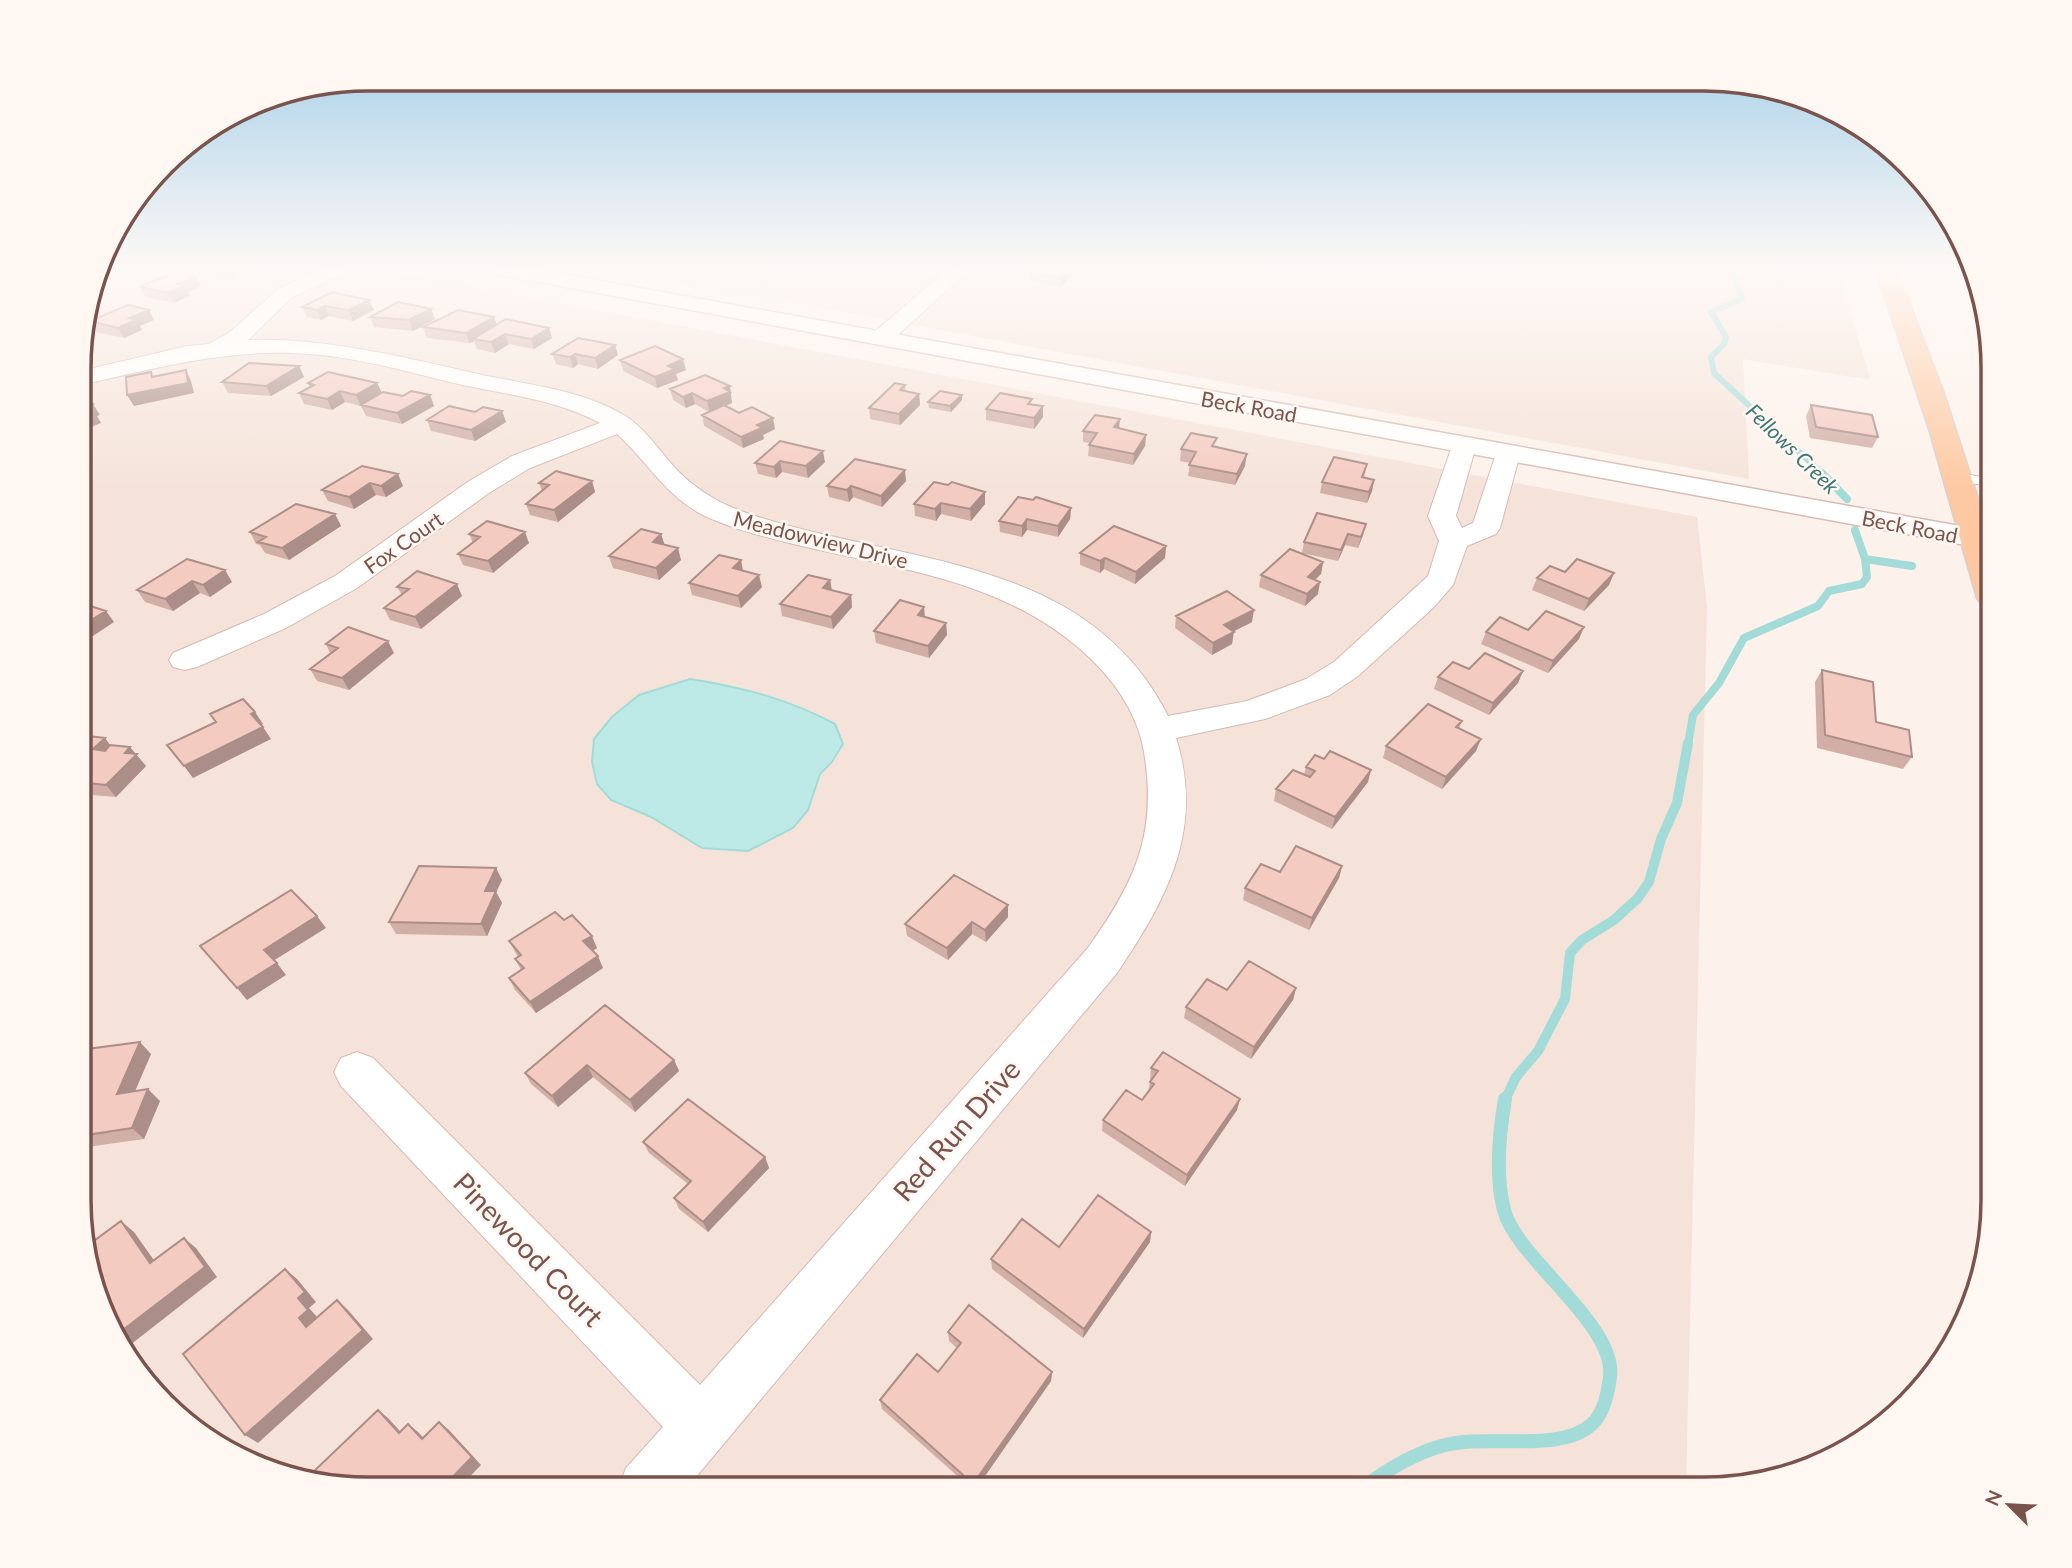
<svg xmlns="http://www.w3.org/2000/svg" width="2072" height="1568" viewBox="0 0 2072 1568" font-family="Lato,sans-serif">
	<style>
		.residential { fill: #f5e3d9 }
		.water { fill: #bde9e6; stroke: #a3dbd9; stroke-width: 2 }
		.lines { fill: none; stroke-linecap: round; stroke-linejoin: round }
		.stream-far3 { stroke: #a3dbd9; stroke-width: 6 }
		.stream-far2 { stroke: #a3dbd9; stroke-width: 8 }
		.stream-far1 { stroke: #a3dbd9; stroke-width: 10 }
		.stream { stroke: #a3dbd9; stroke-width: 14 }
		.service-casing { stroke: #d3bab2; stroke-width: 2 }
		.minor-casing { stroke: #d3bab2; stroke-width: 2 }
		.secondary-casing { stroke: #d9bbb1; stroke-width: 3 }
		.primary-casing { stroke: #dacfcd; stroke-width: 3 }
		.service { fill: #fff; fill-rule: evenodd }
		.minor { fill: #fff; fill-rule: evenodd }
		.secondary { fill: #fff; fill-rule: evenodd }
		.primary { fill: #fdc9a2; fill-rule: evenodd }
		.wall { fill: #d2afa6 }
		.shaded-wall { fill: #ab8e87 }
		.building { fill: #f4cbc1; stroke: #ab8e87; stroke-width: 2 }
		.labels { text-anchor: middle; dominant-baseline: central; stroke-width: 5; stroke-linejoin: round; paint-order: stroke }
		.far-street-label { font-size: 21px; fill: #7a534c; stroke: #fff7f2 }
		.far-water-label { font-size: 21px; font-style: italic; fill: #3b7876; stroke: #fff7f2 }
		.near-street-label { font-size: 28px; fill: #7a534c; stroke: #fff7f2 }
		.rim { fill: none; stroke: #7a534c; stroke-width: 3.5 }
	</style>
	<rect width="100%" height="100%" fill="#fdf2eb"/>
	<!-- residential -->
	<path class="residential" d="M102,270H383L1697,517L1707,607L1686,1489H350L258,1467L178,1418L109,1328L79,1219L81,330Z
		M615,270H1837L1871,380L1743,359L1749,479Z"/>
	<!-- water -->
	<path class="water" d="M690,679C741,687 789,699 835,724L843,744L832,762L820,774L808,810L793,828L748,851L702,848L651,817L611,800L597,784L592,762L594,739L612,717L639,695Z"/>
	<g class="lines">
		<!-- stream-far3 -->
		<path class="stream-far3" d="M1733,270L1742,299L1711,312L1726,337L1724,344L1711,357L1714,373L1824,475"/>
		<!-- stream-far2 -->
		<path class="stream-far2" d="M1822,473L1847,499
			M1865,559L1912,566
			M1688,745L1693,715L1719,683L1744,638L1818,606L1829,591L1862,584L1867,577L1865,559L1855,530"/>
		<!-- stream-far1 -->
		<path class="stream-far1" d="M1505,1100L1516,1077L1538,1051L1565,999L1570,953L1582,940L1614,920L1638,898L1649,882L1661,839L1677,803L1688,743"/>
		<!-- stream -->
		<path class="stream" d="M1361,1489C1387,1470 1414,1453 1445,1445C1486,1434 1559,1453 1591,1425C1604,1414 1608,1393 1610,1377C1617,1325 1516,1258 1504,1210C1495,1175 1499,1134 1505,1099"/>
		<!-- service casing -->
		<g class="service-casing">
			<path id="service" d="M1959,473L1993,479V487L1954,480L1953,477Z"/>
		</g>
		<!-- minor casing -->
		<g class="minor-casing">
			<path id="minor" d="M320,270H346L343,274L292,297L248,340C331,338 406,358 487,376C533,385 583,391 624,415C645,428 659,450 675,468C693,487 716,502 741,511C892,565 1084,550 1168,716L1247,701L1306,679L1334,662L1428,576L1439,541L1428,516L1454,440L1463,438L1472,440L1476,446L1456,516L1462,528L1473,523L1498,448L1507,446L1516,448L1520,454L1500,528L1496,534L1467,546L1453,585L1433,608L1358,676L1330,695L1265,719L1176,738C1205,829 1167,899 1117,973L686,1489H618L626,1468L663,1427L341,1086L334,1072L341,1058L357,1052L373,1058L700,1385L1087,949C1134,884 1158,834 1144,752C1138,716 1118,686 1093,661C1013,582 907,571 802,546C769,538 735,530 705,516C666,497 648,462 617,434L530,468L489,493L357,588L286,628L197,667L185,670L173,667L169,660L173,653L264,614L335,576L469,481L512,456L600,423C559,401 512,395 467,386C410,373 350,354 290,353C218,351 151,369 81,385V371L187,346L209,344L230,332L278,289Z
				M947,270H969L888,344H872L869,339L872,334Z"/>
		</g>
		<!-- secondary casing -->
		<g class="secondary-casing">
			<path id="secondary" d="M495,270H540L1993,532V550L506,276L498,275Z"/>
		</g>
		<!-- primary casing -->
		<g class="primary-casing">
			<path id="primary" d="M1876,270H1897L1943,391L1993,545V608L1982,605L1977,598L1930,432Z"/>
		</g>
		<!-- service -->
		<use href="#service" class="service"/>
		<!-- minor -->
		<use href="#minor" class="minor"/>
		<!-- secondary -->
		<use href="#secondary" class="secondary"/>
		<!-- primary -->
		<use href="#primary" class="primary"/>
	</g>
	<!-- wall -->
	<path class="wall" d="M201,270H244L229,277L202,271Z
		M1077,270L1061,287L1030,282V273Z
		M201,286L188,292L190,296L174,303L146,297L140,287Z
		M369,300L374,310L353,321L329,316L321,320L307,317L302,307Z
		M149,310L154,320L140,326L142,330L124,338L96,332L90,321Z
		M370,317L435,319L413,331L374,327Z
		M494,317L497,325L549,328L552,338L534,349L509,344L495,353L477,349L474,341L469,343L427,338L423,327Z
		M552,354L618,355L598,369L578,364L573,368L556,364Z
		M620,360L686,370L676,374L678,380L657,388L623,371Z
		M299,366L304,377L271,396L228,393L222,382Z
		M308,383H377L382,393L403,396L430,395L434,406L402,424L366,416L361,406L345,402L332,410L304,404L299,393L310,387Z
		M905,385L906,391L919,394L920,405L900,425L870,419L869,408Z
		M670,389L732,397H731L732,403L725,406L775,429L763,435L764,439L743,448L704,426L702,415L709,412L695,404L686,408L673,400Z
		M962,395V400L951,412L929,408L928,402Z
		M1032,404L1043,417L1034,429L986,420V409Z
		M1811,405L1878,437L1872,448L1810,438L1806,416Z
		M502,411L506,422L475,441L431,431L427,420L475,412Z
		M1119,429L1146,435L1145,446L1133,465L1088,456L1089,445L1090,443L1083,442V431Z
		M780,441L825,462L808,478L782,472L776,478L758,474L755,463Z
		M1216,447L1245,466L1235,485L1188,476L1190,463L1180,461L1181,449Z
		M1367,464L1364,478L1374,480L1372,491L1367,503L1320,493L1322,482Z
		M362,466L403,486L386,497L376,495L354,509L328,501L322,490Z
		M592,481L595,492L558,522L530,515L526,504L542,491L539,483Z
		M906,481L882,507L853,497L849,502L829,497L827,486Z
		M934,482L985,504L971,521L941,514L936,521L915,516L914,504Z
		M1071,508L1070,519L1058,537L1027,530L1022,537L1000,532L999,521Z
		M1317,513L1363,535L1358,548L1345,545L1338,561L1302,553L1304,542Z
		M335,514L341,526L289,560L265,553L260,545L256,544L250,532Z
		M469,534L529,543L493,573L463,565L458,554L473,543Z
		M661,534L664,544L681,560L659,580L613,568L609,556Z
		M1166,546L1165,558L1135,584L1104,569L1100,573L1080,565V553Z
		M187,559L232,582L210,597L200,593L173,611L145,602L137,590Z
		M741,560L743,571L762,587L741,608L692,595L689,583Z
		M1323,562L1321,574L1315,580L1318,594L1305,606L1259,587L1261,575Z
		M1565,572L1614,573L1609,585L1584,611L1532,590L1537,578Z
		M830,580L832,590L851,595L852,607L833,629L782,616L780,604Z
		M397,587L462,596L421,629L390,620L384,608L402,595Z
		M1176,616L1252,622L1233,632L1232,644L1212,655L1175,628Z
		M925,617L946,623L947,635L929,658L876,643L874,631Z
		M1528,630L1579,639L1548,673L1481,644L1486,632Z
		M326,644L394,653L349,690L317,681L310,669L330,653Z
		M1469,669L1523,671L1518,683L1489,715L1434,689L1438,677Z
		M1822,670L1912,757L1903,769L1817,748L1815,682Z
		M1462,721L1459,729L1476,751L1442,789L1383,758L1386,746Z
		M80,735L135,754L146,766L116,797L80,794Z
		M1324,759L1368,782L1332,829L1274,801L1276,789L1304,775L1306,767Z
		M1342,866L1339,878L1309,930L1243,900L1245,888L1280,872Z
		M496,868L502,880L496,892L502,903L487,936L396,934L389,922Z
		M1008,905V917L986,942L972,934L948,960L907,936L905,924Z
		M564,920L597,948L592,951L603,968L536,1013L515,990L509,978L521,970L515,959L518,957L509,941Z
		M1296,988L1293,1000L1251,1059L1184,1018L1186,1007L1227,990Z
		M605,1005L674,1060L679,1071L635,1112L593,1077L558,1107L531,1084L525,1073Z
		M80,1050L151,1054L135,1091L160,1101L144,1139L80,1148Z
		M1151,1068L1240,1099L1237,1110L1185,1186L1102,1131L1103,1120L1142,1100L1148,1092L1150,1082L1151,1080L1150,1079Z
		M643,1142L765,1157L769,1168L708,1232L679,1209L674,1198L688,1184L649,1153Z
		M1151,1232L1150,1242L1083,1338L992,1269L991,1259Z
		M948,1332L1052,1372L1051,1381L976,1489H972L882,1409L880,1400L938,1372L957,1348L949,1341Z"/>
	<!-- shaded-wall -->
	<path class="shaded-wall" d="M226,270H244L229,277Z
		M1068,270H1077L1061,287V277Z
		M196,276L201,286L188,292L190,296L174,303L168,293L177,284Z
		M369,300L374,310L353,321L349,310Z
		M325,306L329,316L321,320L317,310Z
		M431,309L435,319L413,331L409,320Z
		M149,310L154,320L140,326L142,330L124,338L118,328L129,318Z
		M494,317L497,327L473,339L474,341L469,343L466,333Z
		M549,328L552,338L534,349L531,339Z
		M505,334L509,344L495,353L491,342Z
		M615,345L618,355L598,369L595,358Z
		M575,354L578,364L573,368L570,357Z
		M683,359L686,370L676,374L678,380L657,388L655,377L668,366Z
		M299,366L304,377L271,396L266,386Z
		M186,370L191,381L194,393L134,406L127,395Z
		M377,383L382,393L361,406L356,395Z
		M730,386L732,403L710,412L707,401L724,388Z
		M340,391L345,402L332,410L327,399Z
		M692,393L695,404L686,408L683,397Z
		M919,394L920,405L900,425L899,414Z
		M430,395L434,406L402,424L397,413Z
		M962,395V400L951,412L950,406Z
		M93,404L100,415L97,416L101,423L81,431V417L86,407Z
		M1043,406V417L1034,429V418Z
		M502,411L506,422L475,441L471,430Z
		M773,418L775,429L763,435L764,439L743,448L741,437L757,425Z
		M1120,419L1119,430L1114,427Z
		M1146,435L1145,446L1133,465L1134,454Z
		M823,451L825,462L808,478L806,466Z
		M1247,454L1245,466L1235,485L1237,474Z
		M780,461L782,472L776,478L774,467Z
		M905,470L906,481L882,507L881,496Z
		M398,474L403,486L386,497L381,486Z
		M1374,480L1372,491L1367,503L1369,492Z
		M592,481L595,492L558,522L554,510Z
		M370,483L376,495L354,509L349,497Z
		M851,486L853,497L849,502L847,490Z
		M985,492V504L971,521L970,509Z
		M941,503V514L936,521L935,509Z
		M1071,508L1070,519L1058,537V526Z
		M335,514L341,526L289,560L282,548Z
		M1027,519V530L1022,537V526Z
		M1366,524L1363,535L1358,548L1361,537Z
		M525,532L529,543L493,573L488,561Z
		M661,534L665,546L653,542Z
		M1348,534L1345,545L1338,561L1341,550Z
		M1166,546L1165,558L1135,584L1136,572Z
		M678,548L681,560L659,580L656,568Z
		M1105,558L1104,569L1100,573V561Z
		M741,560L743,572L733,568Z
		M1323,562L1321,574L1305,589L1308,577Z
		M225,570L232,582L210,597L203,585Z
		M1614,573L1609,585L1584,611L1589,599Z
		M759,575L762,587L741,608L738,596Z
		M830,580L832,592L823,588Z
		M192,581L200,593L173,611L165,599Z
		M1320,582L1318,594L1305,606L1307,594Z
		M457,584L462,596L421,629L415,617Z
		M851,595L852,607L833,629L831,617Z
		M924,607L925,618L918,615Z
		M1254,610L1252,622L1222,637L1224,625Z
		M106,611L114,622L81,644V626Z
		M946,623L947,635L929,658L928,646Z
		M1584,627L1579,639L1548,673L1553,661Z
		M1234,632L1232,644L1212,655L1213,643Z
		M388,641L394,653L349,690L342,678Z
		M1523,671L1518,683L1489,715L1493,703Z
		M255,712L263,724L259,726L251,714Z
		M263,727L271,739L193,778L184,766Z
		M105,738L114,750L102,761L93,749Z
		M1481,739L1476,751L1442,789L1446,777Z
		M130,747L146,766L116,797L106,785L125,753Z
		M1371,770L1368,782L1332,829L1335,817Z
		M1342,866L1339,878L1309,930L1312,918Z
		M496,868L502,880L496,892L502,903L487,936L481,924L485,891Z
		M1008,905V917L986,942L985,930Z
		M317,916L326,928L273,961L264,950Z
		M972,922V934L948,960L947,948Z
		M592,936L597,948L589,953L583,941Z
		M598,956L603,968L536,1013L530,1002Z
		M277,963L286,975L247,1000L237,988Z
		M1296,988L1293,1000L1251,1059L1254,1047Z
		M140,1042L151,1054L129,1105L117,1094Z
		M674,1060L679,1071L635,1112L630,1100Z
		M587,1065L593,1077L558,1107L552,1096Z
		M148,1089L160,1101L144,1139L132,1128Z
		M1240,1099L1237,1110L1185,1186L1187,1175Z
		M765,1157L769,1168L708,1232L703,1222Z
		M121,1221L134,1232L163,1273L150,1263Z
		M1151,1232L1150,1242L1083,1338L1084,1329Z
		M184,1238L196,1248L217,1277L125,1349L115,1336Z
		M285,1269L297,1279L316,1302L309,1308L319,1319L306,1327L299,1318Z
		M337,1300L348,1310L373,1339L258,1443L245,1435Z
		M1052,1372L1051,1381L976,1489H974L973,1484Z
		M378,1410L388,1418L409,1441L399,1433Z
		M439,1422L449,1430L481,1465L458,1489H441Z
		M408,1424L418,1432L432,1447L422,1439Z"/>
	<!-- building -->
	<path class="building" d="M1033,270H1068L1061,277L1030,273Z
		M176,272L196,276L177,284L185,286L168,293L140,287Z
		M332,292L369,300L349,310L325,306L317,310L302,307Z
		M398,302L431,309L409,320L370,317Z
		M128,305L149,310L129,318L136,320L118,328L90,321Z
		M458,310L494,317L466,333L423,327Z
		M506,319L549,328L531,339L505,334L491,342L473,339Z
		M578,338L615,345L595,358L575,354L570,357L552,354Z
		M655,346L683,359L668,366L675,369L655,377L620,360Z
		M249,363L299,366L266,386L222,382Z
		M186,370L188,383L127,395L126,377L151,372L152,377Z
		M328,372L377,383L356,395L340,391L327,399L299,393L314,385L308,383Z
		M705,375L730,386L724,388L730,392L707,401L692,393L683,397L670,389Z
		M895,383L905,385L900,390L919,394L899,414L869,408Z
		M411,391L430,395L397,413L361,405L383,392L403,396Z
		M940,391L962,395L950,406L928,402Z
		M1000,393L1032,399L1028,404L1043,406L1034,418L986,409Z
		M81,398L93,404L86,407L95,412L81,417Z
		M724,405L739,413L752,407L773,418L757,425L762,428L741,437L702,415Z
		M1811,405L1872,415L1878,437L1816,427Z
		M449,406L475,412L483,407L502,411L471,430L427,420Z
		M1095,415L1120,419L1114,427L1146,435L1134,454L1089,445L1097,433L1083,431Z
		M1191,433L1217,438L1212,446L1247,454L1237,474L1189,465L1196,452L1181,449Z
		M780,441L823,451L806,466L780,461L774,467L755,463Z
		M1334,457L1367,464L1362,477L1374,480L1369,492L1322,482Z
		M855,459L905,470L881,496L851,486L847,490L827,486Z
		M362,466L398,474L381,486L370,483L349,497L322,490Z
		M556,471L592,481L554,510L526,504L549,485L539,483Z
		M934,482L948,485L952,482L985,492L970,509L941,503L935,509L914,504Z
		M1018,497L1033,500L1036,497L1071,508L1058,526L1027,519L1022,526L999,521Z
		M296,504L335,514L282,548L258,542L266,537L250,532Z
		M1317,513L1366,524L1361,537L1348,534L1341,550L1304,542Z
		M487,521L525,532L488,561L458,554L480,537L469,534Z
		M1114,526L1166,546L1136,572L1105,558L1100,561L1080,553Z
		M641,529L661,534L653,542L678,548L656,568L609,556Z
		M1290,549L1323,562L1308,577L1320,582L1307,594L1261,575Z
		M719,555L741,560L733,568L759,575L738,596L689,583Z
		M187,559L225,570L203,585L192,581L165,599L137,590Z
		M1577,559L1614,573L1589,599L1537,578L1550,566L1565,572Z
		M417,571L457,584L415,617L384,608L409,589L397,587Z
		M808,575L830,580L823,588L851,595L831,617L780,604Z
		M1227,591L1254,610L1224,625L1234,632L1213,643L1176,616Z
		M900,600L924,607L918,615L946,623L928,646L874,631Z
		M81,603L106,611L81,626Z
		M1546,611L1584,627L1553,661L1486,632L1500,617L1528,630Z
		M348,627L388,641L342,678L310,669L338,648L326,644Z
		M1485,653L1523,671L1493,703L1438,677L1453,662L1469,669Z
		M1822,670L1873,682L1876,722L1909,730L1912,757L1825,735Z
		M243,699L255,712L251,714L263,727L184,766L167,745L216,722L210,714Z
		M1428,704L1462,721L1456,727L1481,739L1446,777L1386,746Z
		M80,735L105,738L93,749L105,751L110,745L130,747L125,753L137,754L106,785L80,782Z
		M1330,751L1371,770L1335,817L1276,789L1293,770L1310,777L1315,771L1306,767L1315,755L1324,759Z
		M1296,846L1342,866L1312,918L1245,888L1261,864L1280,872Z
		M419,866L496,868L485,891H496L481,924L389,922Z
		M954,875L1008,905L985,930L972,922L947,948L905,924Z
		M291,890L317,916L264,950L277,963L237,988L200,946Z
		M555,912L564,920L572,915L592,936L583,941L598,956L530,1002L509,978L524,968L515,959L521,955L509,941Z
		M1249,961L1296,988L1254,1047L1186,1007L1207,979L1227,990Z
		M605,1005L674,1060L630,1100L587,1065L552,1096L525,1073Z
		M140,1042L117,1094L148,1089L132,1128L80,1136V1050Z
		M1163,1052L1240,1099L1187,1175L1103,1120L1126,1090L1142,1100L1154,1084L1150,1082L1158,1071L1151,1068Z
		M688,1099L765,1157L703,1222L674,1198L691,1181L643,1142Z
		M1098,1195L1151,1232L1084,1329L991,1259L1022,1219L1059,1247Z
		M121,1221L150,1263L184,1238L205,1267L115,1336L109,1328L87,1246Z
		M285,1269L305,1292L298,1298L308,1310L299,1318L306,1327L337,1300L363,1330L245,1435L183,1354Z
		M969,1305L1052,1372L973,1484L880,1400L917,1354L938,1372L961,1343L948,1332Z
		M378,1410L399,1433L408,1424L422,1439L439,1422L472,1457L441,1489H350L319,1482L312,1473Z
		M857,1481L866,1489H851Z"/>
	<!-- sky -->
	<linearGradient id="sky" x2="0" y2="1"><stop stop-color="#97c9e7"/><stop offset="0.55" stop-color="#fef9f6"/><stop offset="1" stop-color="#fef9f6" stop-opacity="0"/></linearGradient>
	<rect width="2072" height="489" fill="url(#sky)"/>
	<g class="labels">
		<!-- far-street labels -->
		<g class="far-street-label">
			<text transform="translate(1249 406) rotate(10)">Beck Road</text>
			<text transform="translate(1910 526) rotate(11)">Beck Road</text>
			<text transform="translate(821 539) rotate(14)">Meadowview Drive</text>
			<text transform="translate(403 542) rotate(-35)">Fox Court</text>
		</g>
		<!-- far-water labels -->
		<g class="far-water-label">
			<text transform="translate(1793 448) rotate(44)">Fellows Creek</text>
		</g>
		<!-- near-street labels -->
		<g class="near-street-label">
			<text transform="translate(956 1130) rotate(-49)">Red Run Drive</text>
			<text transform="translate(529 1249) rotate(46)">Pinewood Court</text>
		</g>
	</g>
	<!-- crop -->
	<path d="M0 0H2072V1568H0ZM368 91H1704A277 277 0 0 1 1981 368V1200A277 277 0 0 1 1704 1477H368A277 277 0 0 1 91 1200V368A277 277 0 0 1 368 91Z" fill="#fff7f2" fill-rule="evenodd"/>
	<path class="rim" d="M368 91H1704A277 277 0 0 1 1981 368V1200A277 277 0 0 1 1704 1477H368A277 277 0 0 1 91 1200V368A277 277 0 0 1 368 91Z"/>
	<!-- north arrow -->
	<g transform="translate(2009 1505) rotate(294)" stroke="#fff7f2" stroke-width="5" paint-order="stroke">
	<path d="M0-5L12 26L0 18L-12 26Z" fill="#7a534c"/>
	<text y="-10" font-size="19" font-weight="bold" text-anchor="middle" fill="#7a534c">N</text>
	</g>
</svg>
